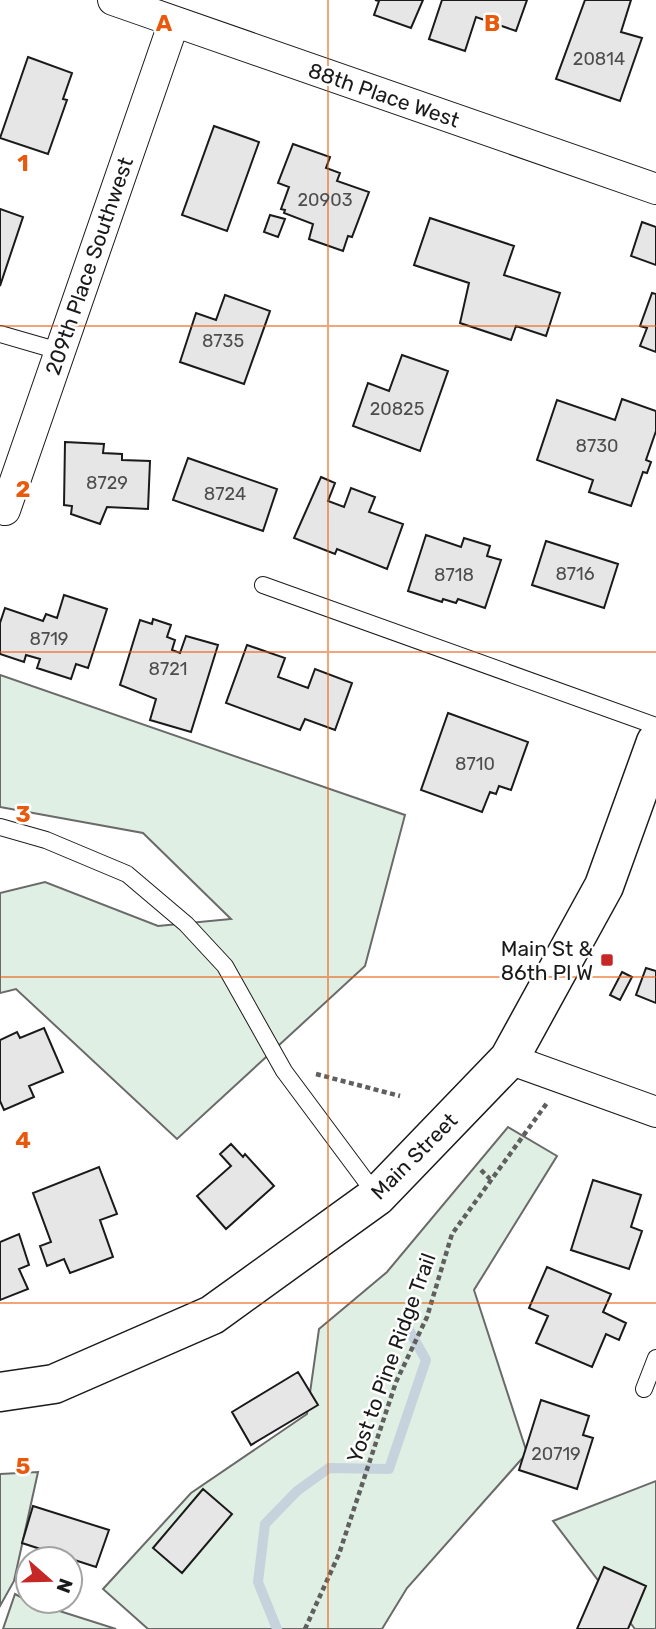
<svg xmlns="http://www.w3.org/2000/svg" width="656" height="1629" viewBox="0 0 656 1629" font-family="Rubik,sans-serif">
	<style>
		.green { fill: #e0efe3; stroke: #6a6a6a; stroke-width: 2 }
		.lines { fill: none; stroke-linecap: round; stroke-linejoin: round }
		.stream { stroke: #c6d2dc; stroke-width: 10 }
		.building { fill: #e6e6e6; stroke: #1a1a1a; stroke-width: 2 }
		.service-casing { stroke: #1a1a1a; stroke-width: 18 }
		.minor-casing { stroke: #1a1a1a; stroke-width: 32 }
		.secondary-casing { stroke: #1a1a1a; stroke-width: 41 }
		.path { stroke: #5f5f5f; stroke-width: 4.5; stroke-dasharray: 5 3.5; stroke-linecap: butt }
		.service { stroke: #fff; stroke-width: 16 }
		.minor { stroke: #fff; stroke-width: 30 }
		.secondary { stroke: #fff; stroke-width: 38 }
		.grid { fill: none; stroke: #e8590c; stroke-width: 2; stroke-opacity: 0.55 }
		.poi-dot { fill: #c62828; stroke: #fff; stroke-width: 2.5 }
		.labels { text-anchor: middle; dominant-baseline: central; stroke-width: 5; stroke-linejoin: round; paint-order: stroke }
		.number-label { font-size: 18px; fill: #4d4d4d }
		.street-label { font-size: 21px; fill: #1a1a1a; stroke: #fff }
		.poi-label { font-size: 21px; fill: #1a1a1a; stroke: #fff; text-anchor: end }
		.grid-label { font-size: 23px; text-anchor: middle; font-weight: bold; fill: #e8590c; stroke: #fff; stroke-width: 5; stroke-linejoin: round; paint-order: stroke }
	</style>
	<rect width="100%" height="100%" fill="#fff"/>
	<!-- green -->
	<path class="green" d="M0,675L405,815L365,966L177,1139L16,989L0,993V893L45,882L158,926L231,919L143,833L0,807Z
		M508,1127L557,1156L474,1290L527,1453L407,1588L382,1629H148L103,1589L191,1493L307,1414L319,1329L387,1272Z
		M38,1472L14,1581L0,1606V1474Z
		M656,1481V1629H635L553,1521Z
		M15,1594L28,1601L116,1629H3Z"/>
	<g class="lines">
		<!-- stream -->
		<path class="stream" d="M277,1629L258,1582L265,1524L297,1491L329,1468L389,1469L426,1360L405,1323"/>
	</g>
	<!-- building -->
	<path class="building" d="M375,0H423L411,28L374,15L379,1Z
		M442,0H527L516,31L476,17L465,51L429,39Z
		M585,0H631L621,32L642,38L620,101L556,79Z
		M28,57L72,73L63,99L67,100L48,154L0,138Z
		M214,126L259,142L227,231L182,215Z
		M293,144L330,157L326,168L340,173L337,181L369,192L352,237L348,236L343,251L309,239L313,224L284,213L285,210L281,209L289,187L278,183Z
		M0,209L23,217L0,286Z
		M270,215L285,219L278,237L264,232Z
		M430,218L514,246L504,275L560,293L546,336L516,326L511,340L460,323L469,283L414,265Z
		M642,222L656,227V265L631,256Z
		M652,293L656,294V352L640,346L647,328L640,326Z
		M225,295L270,311L244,384L180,362L196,313L216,320Z
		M402,355L448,371L420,451L353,426L368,383L389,391Z
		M622,399L656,411V431L646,460L651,462L647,473L643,472L631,506L589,492L593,480L537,460L557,400L615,420Z
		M65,442L104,444L103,453L122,454V460L150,461L148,509L107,507L100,524L71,514L72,506L64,505Z
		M188,458L277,489L263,531L173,500Z
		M321,477L335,483L328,501L344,507L351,488L375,497L369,512L403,524L387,569L337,549L335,554L294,538Z
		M426,535L461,547L464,538L490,546L487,556L501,560L485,608L458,599L456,603L443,599L442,602L408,591Z
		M546,541L618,564L604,608L532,585Z
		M64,595L107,609L88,668L76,664L71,679L37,668L40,659L26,655L24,662L0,654V623L5,608L43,621L46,614L57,618Z
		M153,619L171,625L167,637L175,640L172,650L180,653L186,636L218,645L191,732L150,720L156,699L120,685L140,620L152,624Z
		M247,645L285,658L278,677L308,688L315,669L352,683L335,730L305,719L300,730L226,703Z
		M448,713L528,742L511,790L499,786L496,794L490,792L482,812L421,790Z
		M646,968L656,971V1003L636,995Z
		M622,972L632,977L620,1000L610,995Z
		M44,1028L63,1072L29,1086L34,1097L4,1110L0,1101V1040L17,1032L20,1038Z
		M231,1144L243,1157L245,1154L274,1186L226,1229L197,1196L231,1166L220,1154Z
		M99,1167L117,1214L100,1220L113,1257L70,1273L64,1259L47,1266L40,1246L51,1242L33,1193Z
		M593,1180L641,1195L631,1227L642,1231L629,1269L571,1250Z
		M19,1234L29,1265L19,1269L28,1289L0,1300V1242Z
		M547,1267L611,1294L603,1312L626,1323L619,1340L606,1334L592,1367L536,1343L548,1316L529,1308Z
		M298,1372L318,1405L251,1445L232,1412Z
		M541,1400L589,1416L583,1435L593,1438L577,1489L519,1470Z
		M203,1489L232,1514L182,1573L153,1548Z
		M33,1506L109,1530L96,1567L22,1543Z
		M604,1567L646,1586L628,1629H577Z"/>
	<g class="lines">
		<!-- service casing -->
		<g class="service-casing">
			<path id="service" d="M0,334L59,351
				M263,585L656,726
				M0,827L46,840L127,874L186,924L225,966L284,1071L377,1196
				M644,1389L656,1358"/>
		</g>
		<!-- minor casing -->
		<g class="minor-casing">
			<path id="minor" d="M113,0L656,189
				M5,510L174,22
				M509,1059L656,1112"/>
		</g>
		<!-- secondary casing -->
		<g class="secondary-casing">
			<path id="secondary" d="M0,1392L54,1384L212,1315L377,1196L509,1059L604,886L656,742"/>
		</g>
		<!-- path -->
		<path class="path" d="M316,1074L400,1096
			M481,1170L490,1179
			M305,1629L339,1554L396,1382L427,1317L452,1234L547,1103"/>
		<!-- service -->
		<use href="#service" class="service"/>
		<!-- minor -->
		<use href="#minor" class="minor"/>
		<!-- secondary -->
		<use href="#secondary" class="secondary"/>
	</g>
	<!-- grid -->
	<path class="grid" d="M328,0V1629M0,326H656M0,652H656M0,977H656M0,1303H656"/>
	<!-- markers -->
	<rect class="poi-dot" x="600" y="953" width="14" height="14" rx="3.5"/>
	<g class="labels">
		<!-- number labels -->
		<g class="number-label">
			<text x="599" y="59">20814</text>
			<text x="325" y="200">20903</text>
			<text x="223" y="341">8735</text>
			<text x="397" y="409">20825</text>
			<text x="597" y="446">8730</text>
			<text x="107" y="483">8729</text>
			<text x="225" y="494">8724</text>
			<text x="575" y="574">8716</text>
			<text x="454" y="575">8718</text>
			<text x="49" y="639">8719</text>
			<text x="168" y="669">8721</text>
			<text x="475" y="764">8710</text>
			<text x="556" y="1454">20719</text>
		</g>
		<!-- street labels -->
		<g class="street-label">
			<text transform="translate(384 95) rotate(19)">88th Place West</text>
			<text transform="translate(89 266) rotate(-71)">209th Place Southwest</text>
			<text transform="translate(414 1156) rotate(-45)">Main Street</text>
			<text transform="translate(391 1358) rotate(-70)">Yost to Pine Ridge Trail</text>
		</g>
		<!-- poi labels -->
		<g class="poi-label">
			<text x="593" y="948">Main St &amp;<tspan x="593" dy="24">86th Pl W</tspan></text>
		</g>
	</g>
	<g class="grid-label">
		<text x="164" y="31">A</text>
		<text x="492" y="31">B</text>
		<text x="23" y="171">1</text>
		<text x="23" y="497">2</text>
		<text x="23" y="822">3</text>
		<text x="23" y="1148">4</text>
		<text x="23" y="1474">5</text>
	</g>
	<!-- north arrow -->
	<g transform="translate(49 1580) rotate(110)"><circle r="33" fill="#ffffff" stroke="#a3a3a3" stroke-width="2"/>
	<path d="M0-5L12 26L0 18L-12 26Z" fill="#c62828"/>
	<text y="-10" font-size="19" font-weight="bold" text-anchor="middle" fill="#1a1a1a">N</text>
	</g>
</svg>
